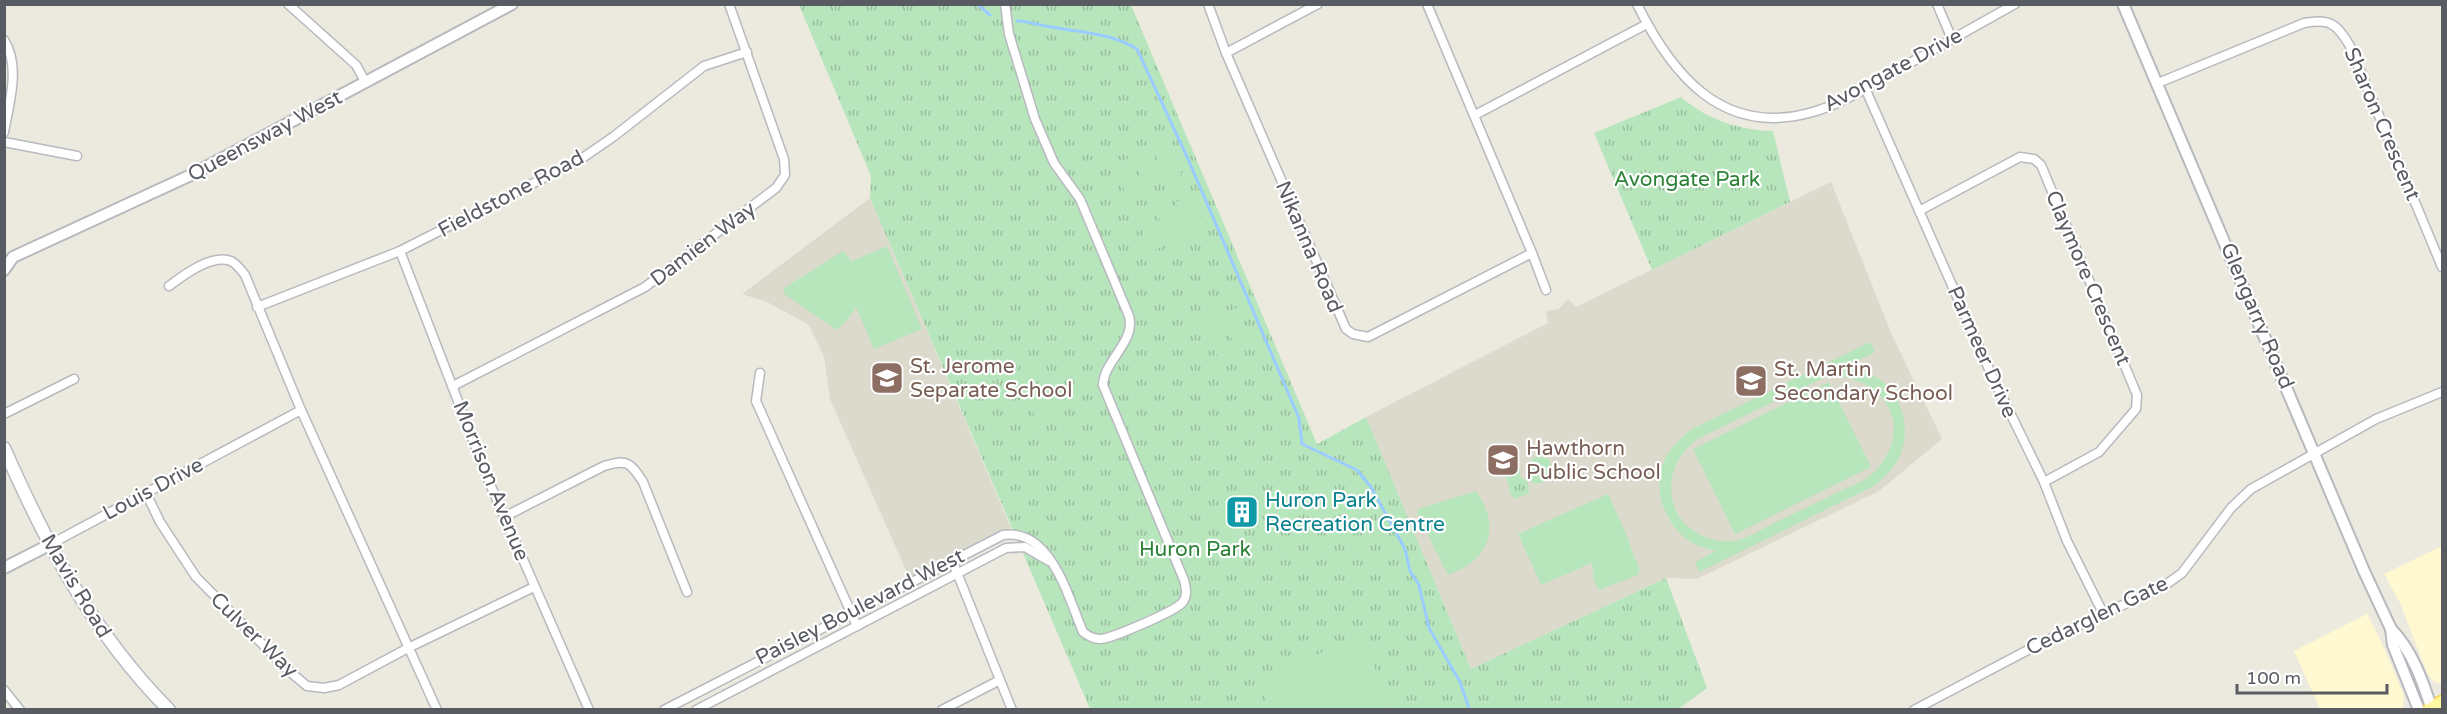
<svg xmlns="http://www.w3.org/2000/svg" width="2447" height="714" font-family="'Varela Round',sans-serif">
	<defs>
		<pattern id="grass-tufts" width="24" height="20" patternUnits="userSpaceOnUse" patternTransform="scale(1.5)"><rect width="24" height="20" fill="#b8e6bc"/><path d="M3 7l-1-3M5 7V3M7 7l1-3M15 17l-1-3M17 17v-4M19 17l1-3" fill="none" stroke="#98bd9c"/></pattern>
	</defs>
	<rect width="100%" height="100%" fill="#eceade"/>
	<g fill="#fff8d0">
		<polygon points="2442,546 2442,684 2434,682 2427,673 2400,603 2384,574"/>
		<polygon points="2367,614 2381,641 2404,695 2403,709 2320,709 2294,651"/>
	</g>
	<g fill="#dcd9cd">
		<polygon points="1831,182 1892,335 1942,439 1879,491 1697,579 1666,578 1471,669 1366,417 1548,323 1546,311 1559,309 1568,299 1576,307"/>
		<polygon points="870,198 1011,528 982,539 910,579 830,399 824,357 809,325 767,302 742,294"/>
	</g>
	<g fill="url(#grass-tufts)">
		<polygon points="799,5 1131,5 1317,444 1366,417 1471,669 1666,578 1707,688 1677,710 1090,709 870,198 871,176"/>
		<path d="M1681 97C1708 120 1738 130 1773 131L1790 202 1652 270 1594 133Z"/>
		<polygon points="1538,456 1549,459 1553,470 1549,479 1538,484 1532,483 1526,469 1531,460"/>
		<polygon points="1514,461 1521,471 1519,473 1521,477 1528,482 1529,493 1515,499 1510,493 1507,479 1501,473 1504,471 1502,467"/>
	</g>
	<g fill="#b8e6bc" fill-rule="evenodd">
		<polygon points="1168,141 1182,174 1166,181 1152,148"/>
		<polygon points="1148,149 1162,182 1147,189 1133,156"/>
		<polygon points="1129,158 1143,191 1127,197 1114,164"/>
		<polygon points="1191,196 1205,229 1189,235 1176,202"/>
		<polygon points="1171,204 1185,237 1170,244 1156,211"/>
		<polygon points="1152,212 1166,245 1151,252 1137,219"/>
		<polygon points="887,246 922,329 874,349 856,307 848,319 837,330 784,294 784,288 843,251 852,261"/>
		<polygon points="1237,308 1250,341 1235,347 1221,314"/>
		<polygon points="1217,316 1231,349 1216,355 1202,322"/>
		<path d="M1870 342 1875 352 1849 365C1861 370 1872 373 1882 381 1904 398 1911 434 1899 458 1892 470 1884 478 1874 486L1699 572 1695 562 1716 551C1710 549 1703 548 1698 546 1666 531 1649 488 1666 457 1673 445 1681 437 1692 429ZM1841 376C1899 387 1912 443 1866 479 1835 494 1805 508 1775 523 1762 529 1748 539 1733 541 1707 544 1676 526 1672 498 1668 473 1678 455 1697 439L1823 378Z"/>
		<polygon points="1054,380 1066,394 1038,418 1026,405"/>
		<polygon points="1829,382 1871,467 1735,534 1693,449"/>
		<path d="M1476 491C1502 527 1489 561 1448 575L1417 513 1418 509Z"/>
		<polygon points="1608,494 1631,545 1630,546 1640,570 1638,575 1599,590 1594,581 1592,563 1541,585 1518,534"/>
		<polygon points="1362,636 1392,709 1270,709 1257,679"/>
	</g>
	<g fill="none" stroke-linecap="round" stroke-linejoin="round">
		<g stroke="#9bccff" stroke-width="3">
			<polyline points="977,4 990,15"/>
			<path d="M1017 21C1028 21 1034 24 1045 26 1076 32 1110 32 1137 49L1188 159 1299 418 1302 444 1357 470 1371 487 1405 549 1410 571 1419 585 1429 628 1460 682 1469 708"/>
		</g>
		<g stroke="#b7b9bf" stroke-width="11">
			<g id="minor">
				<polyline points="288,4 356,65 366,83"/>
				<polyline points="1208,4 1226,53 1346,329 1353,334 1368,337 1532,253"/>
				<polyline points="1427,4 1532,253 1546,290"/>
				<path d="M1637 4C1672 75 1722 136 1809 113 1841 105 1871 85 1899 69 1938 47 1976 26 2015 4"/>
				<polyline points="1937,4 1952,39"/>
				<path d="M4 40C21 66 9 104 4 132"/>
				<polyline points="1226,53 1318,4"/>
				<path d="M2158 83 2304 23C2330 18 2337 24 2350 46L2442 267"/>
				<polyline points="1865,88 1992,376 2044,482 2067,541 2103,613"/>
				<polyline points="1475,115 1647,24"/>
				<polyline points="4,142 77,156"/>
				<polyline points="1919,211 2020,157 2034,159 2041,165 2137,395 2136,409 2099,452 2044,482"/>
				<polyline points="400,251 490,484 589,710"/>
				<path d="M169 286C184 275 211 254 231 261 237 264 241 270 245 275L301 410 437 710"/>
				<polyline points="257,307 400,251 581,159 613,137 704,66 747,52"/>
				<polyline points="760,373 756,401 857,626"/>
				<polyline points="453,386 645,287 776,188 785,175 784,159 729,4"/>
				<polyline points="4,414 74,379"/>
				<polyline points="146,493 160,522 196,577 289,671 307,686 324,688 339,685 408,648 534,587"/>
				<path d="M504 517 604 466C627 459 630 462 643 482L687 592"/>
				<polyline points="49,545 301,410"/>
				<polyline points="952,560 1012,710"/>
				<polyline points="4,690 20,710"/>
				<path d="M664 710 1003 535C1051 528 1068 597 1083 632 1088 636 1093 639 1100 639 1111 639 1175 611 1182 603 1188 596 1186 588 1184 580L1103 385C1104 360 1136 342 1129 316L1080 199 1054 163 1035 119 1009 34 1005 4"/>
				<polyline points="696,710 1006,548 1025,547 1049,561"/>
				<polyline points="942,710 1000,680"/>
				<polyline points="1914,710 2045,641 2164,586 2182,573 2231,508 2251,489 2376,419 2442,392"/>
			</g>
		</g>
		<g stroke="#b7b9bf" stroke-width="14">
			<g id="tertiary">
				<polyline points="2123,4 2364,571 2391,629 2393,645 2419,710"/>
				<polyline points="4,270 13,257 191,175 512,4"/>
				<polyline points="4,568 49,545"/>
				<path d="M2391 629C2412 650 2423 682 2432 710"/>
			</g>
		</g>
		<g stroke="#b7bbc2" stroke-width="15">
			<path id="secondary" d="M4 448C47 546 93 633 169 710"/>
		</g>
		<g stroke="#fad64a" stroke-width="15">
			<polyline id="primary" points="2429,710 2442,702"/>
		</g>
		<use href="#minor" stroke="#fff" stroke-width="8"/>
		<use href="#tertiary" stroke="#fff" stroke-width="10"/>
		<use href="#secondary" stroke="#fff" stroke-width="12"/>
		<use href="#primary" stroke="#fff7a0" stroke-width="12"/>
	</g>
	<defs>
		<g id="school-square" transform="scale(1.725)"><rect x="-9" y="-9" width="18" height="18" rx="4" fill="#8d6e63" stroke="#fff"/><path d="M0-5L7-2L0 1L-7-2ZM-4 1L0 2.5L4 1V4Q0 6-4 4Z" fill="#fff"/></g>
		<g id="building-square" transform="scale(1.725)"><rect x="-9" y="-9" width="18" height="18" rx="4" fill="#0f9aa8" stroke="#fff"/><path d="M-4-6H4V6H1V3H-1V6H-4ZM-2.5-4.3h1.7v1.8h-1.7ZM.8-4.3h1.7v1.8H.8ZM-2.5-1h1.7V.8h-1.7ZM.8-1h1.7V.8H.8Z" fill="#fff"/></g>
	</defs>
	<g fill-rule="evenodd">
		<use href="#school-square" x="887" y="378"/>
		<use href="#school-square" x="1751" y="381"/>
		<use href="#school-square" x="1503" y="460"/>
		<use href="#building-square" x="1242" y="512"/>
	</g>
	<g text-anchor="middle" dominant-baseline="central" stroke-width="4.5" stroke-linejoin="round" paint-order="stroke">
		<g font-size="21" fill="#585b61" stroke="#fff">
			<text transform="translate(1893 70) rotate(-28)">Avongate Drive</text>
			<text transform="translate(2382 124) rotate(67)">Sharon Crescent</text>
			<text transform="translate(265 136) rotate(-28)">Queensway West</text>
			<text transform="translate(511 194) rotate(-28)">Fieldstone Road</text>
			<text transform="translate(703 244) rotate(-37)">Damien Way</text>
			<text transform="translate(1309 247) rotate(67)">Nikanna Road</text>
			<text transform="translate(2088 278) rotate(67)">Claymore Crescent</text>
			<text transform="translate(2257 316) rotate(67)">Glengarry Road</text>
			<text transform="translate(1982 352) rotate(66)">Parmeer Drive</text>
			<text transform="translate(491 481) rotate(68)">Morrison Avenue</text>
			<text transform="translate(153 489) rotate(-28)">Louis Drive</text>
			<text transform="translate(76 586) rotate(59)">Mavis Road</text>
			<text transform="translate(860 607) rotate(-27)">Paisley Boulevard West</text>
			<text transform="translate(2097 616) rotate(-26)">Cedarglen Gate</text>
			<text transform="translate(254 635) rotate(44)">Culver Way</text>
		</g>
		<g font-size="21" fill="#2e8238" stroke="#fff">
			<text x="1687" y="179">Avongate Park</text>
			<text x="1195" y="549">Huron Park</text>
		</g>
		<g font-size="21" fill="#785e54" stroke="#fff" text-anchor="start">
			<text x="910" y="366">St. Jerome<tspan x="910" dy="24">Separate School</tspan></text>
			<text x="1774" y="369">St. Martin<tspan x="1774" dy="24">Secondary School</tspan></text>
			<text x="1526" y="448">Hawthorn<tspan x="1526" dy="24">Public School</tspan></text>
		</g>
		<g font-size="21" fill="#0d838f" stroke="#fff" text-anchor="start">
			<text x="1265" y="500">Huron Park<tspan x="1265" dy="24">Recreation Centre</tspan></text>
		</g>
	</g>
	<rect width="2447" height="714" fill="none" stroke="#585b61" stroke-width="12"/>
	<path d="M2237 684v9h150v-9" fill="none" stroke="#585b61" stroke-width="3"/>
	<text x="2246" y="684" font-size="18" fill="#585b61" stroke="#ffffff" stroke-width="4.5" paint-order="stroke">100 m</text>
</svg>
